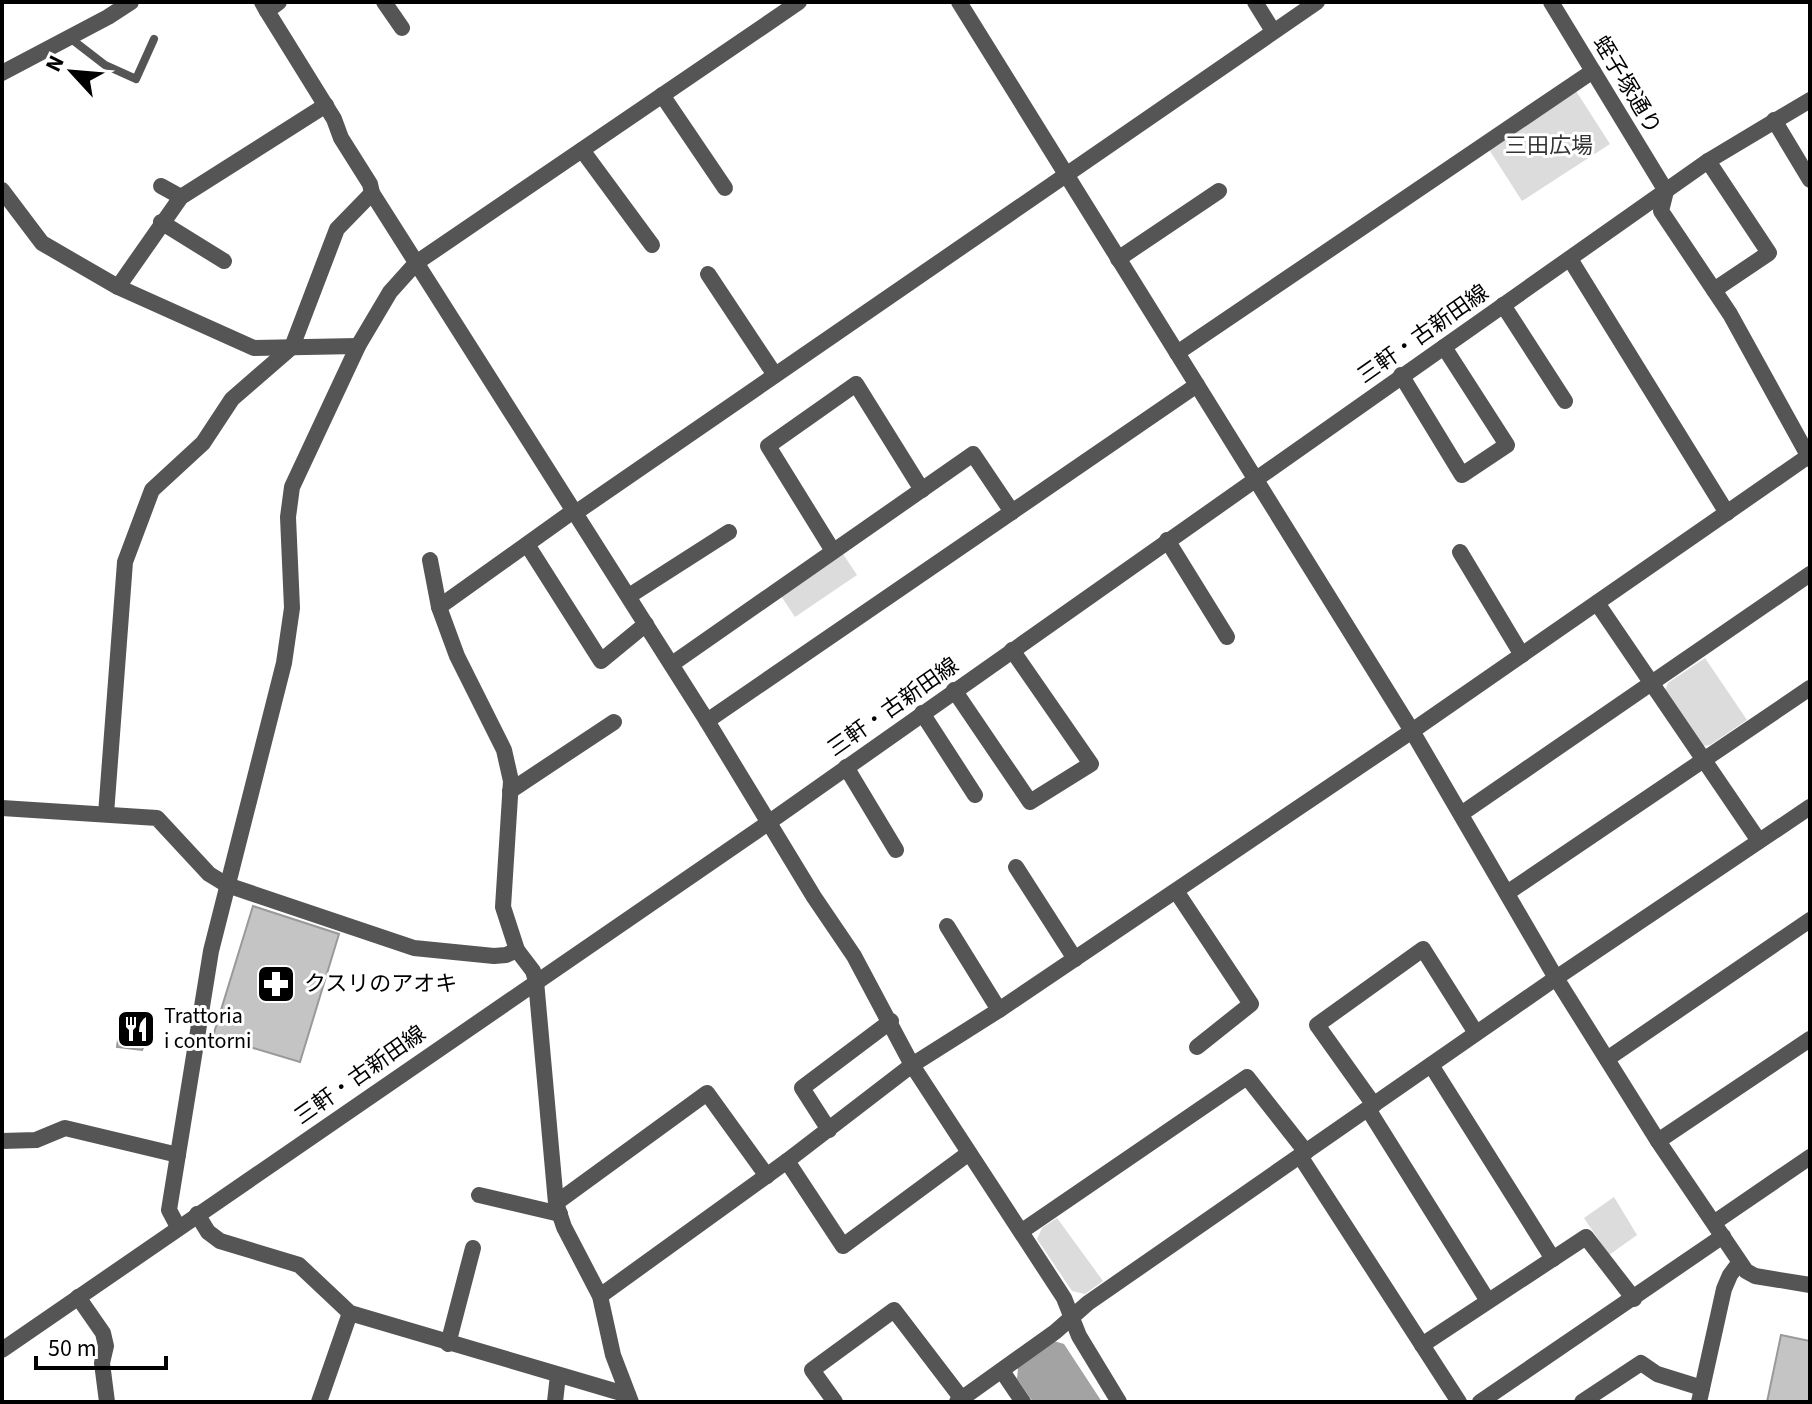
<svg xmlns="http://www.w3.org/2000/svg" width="1812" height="1404" font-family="'Source Sans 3','Noto Sans JP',sans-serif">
	<rect width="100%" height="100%" fill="#fff"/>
	<g fill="#dcdcdc">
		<polygon points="1576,91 1610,144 1522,201 1488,148"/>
		<polygon points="843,554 857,575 795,617 781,596"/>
		<polygon points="1705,658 1747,720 1710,745 1703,746 1665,690 1668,683"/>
		<polygon points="1614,1197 1637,1235 1609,1255 1584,1218"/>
		<polygon points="1057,1218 1103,1281 1085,1294 1072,1291 1037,1239 1042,1228"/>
	</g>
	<polygon fill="#a3a3a3" points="1054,1341 1064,1344 1102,1402 1033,1402 1017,1379 1018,1368"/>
	<g fill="#c4c4c4" stroke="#999" stroke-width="2">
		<polygon points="253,906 339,934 300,1062 213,1036"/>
		<polygon points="121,1017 153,1021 151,1037 148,1037 142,1050 117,1047"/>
		<polygon points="1781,1335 1810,1341 1810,1402 1767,1402"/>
	</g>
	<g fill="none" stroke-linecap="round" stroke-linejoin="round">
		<polyline stroke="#555" stroke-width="8" points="70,38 105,65 136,79 154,39"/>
		<g stroke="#555" stroke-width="16">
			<polyline points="279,2 267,11 334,119 341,138 370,184 372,193 707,721 1197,385"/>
			<polyline points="384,2 402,28"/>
			<polyline points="959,2 1412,731 1556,978 1658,1141 1746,1271 1755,1276 1810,1285"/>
			<polyline points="1255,2 1273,31"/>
			<polyline points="2,73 108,17 131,2"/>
			<polyline points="662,95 725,188"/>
			<polyline points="1774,120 1810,180"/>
			<polyline points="582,150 652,245"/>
			<polyline points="1708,161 1769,253 1714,290"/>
			<polyline points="161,186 181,197"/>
			<polyline points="2,190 42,243 118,287 254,348 358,346"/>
			<polyline points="1666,191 1661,211 1730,314 1810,459"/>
			<polyline points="161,222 224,261"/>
			<polyline points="1118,259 1219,191"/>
			<polyline points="1570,259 1727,513"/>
			<polyline points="708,274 775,375"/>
			<polyline points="118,287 181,197 326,105"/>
			<polyline points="1503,305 1565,401"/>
			<polyline points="1177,353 1593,71"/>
			<polyline points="1401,375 1462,475 1507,445 1444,347"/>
			<polyline points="1167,540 1227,637"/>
			<polyline points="528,546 601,661 646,624"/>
			<polyline points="833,551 768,446 856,384 922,490"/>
			<polyline points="1460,552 1522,655"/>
			<polyline points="430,560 439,607 457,656 504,750 511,781 503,907 517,950 533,971 536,981 556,1203 564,1227 600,1296 613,1355 631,1402"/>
			<polyline points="629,596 729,532"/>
			<polyline points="1597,603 1759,841"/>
			<polyline points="439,607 572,512 581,509 1317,2"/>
			<polyline points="672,664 973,454 1012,512"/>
			<polyline points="954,690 1030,802 1091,764 1012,650"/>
			<polyline points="922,713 975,795"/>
			<polyline points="846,767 896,850"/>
			<polyline points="510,791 614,722"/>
			<polyline points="2,808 157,818 209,874 227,885 414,948 494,956 506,955 517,950"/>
			<polyline points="106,814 125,562 152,490 203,443 232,399 292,347 337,229 372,193"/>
			<polyline points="1461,814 1810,574"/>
			<polyline points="1016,867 1075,959"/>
			<polyline points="1176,891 1251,1004 1197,1047"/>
			<polyline points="1507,893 1810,688"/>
			<polyline points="947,926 999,1010"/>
			<polyline points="1607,1059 1810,920"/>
			<polyline points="912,1065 1064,1298 1079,1336 1119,1402"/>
			<polyline points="1431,1065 1553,1259"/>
			<polyline points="1374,1105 1317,1025 1423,949 1476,1033"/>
			<polyline points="1368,1109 1488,1301"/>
			<polyline points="829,1130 802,1088 891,1021"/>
			<polyline points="2,1141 36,1140 65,1128 178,1155"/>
			<polyline points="1658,1141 1810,1039"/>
			<polyline points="1300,1156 1459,1402"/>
			<polyline points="787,1161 843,1246 969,1153"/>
			<polyline points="479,1195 560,1214"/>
			<polyline points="556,1203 707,1093 767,1176"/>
			<polyline points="197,1214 208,1232 220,1241 299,1265 350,1313 628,1395"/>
			<polyline points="1715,1222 1810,1157"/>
			<polyline points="178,1227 169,1210 211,951 284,663 292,608 288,517 292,487 358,346 390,292 416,263 799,2"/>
			<polyline points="1022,1231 1247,1077 1306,1152"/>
			<polyline points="600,1296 787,1161 912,1065 999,1010 1412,731 1810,455"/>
			<polyline points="78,1297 103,1333 106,1346 102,1363 107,1402"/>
			<polyline points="448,1344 473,1248"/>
			<polyline points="1422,1345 1586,1237 1634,1299"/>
			<polyline points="1002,1371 1023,1402"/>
			<polyline points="319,1402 350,1313"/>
			<polyline points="555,1402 558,1375"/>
			<polyline points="835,1402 812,1370 894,1310 962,1399"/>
			<polyline points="957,1402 1055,1332 1088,1303 1556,978 1810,807"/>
			<polyline points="1480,1402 1723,1236"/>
			<polyline points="1582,1402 1641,1363 1657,1374 1702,1388"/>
			<polyline points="1699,1402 1724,1289 1730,1275 1739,1263"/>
		</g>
		<g stroke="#555" stroke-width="16">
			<polyline points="262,2 267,11"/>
			<polyline points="1551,2 1666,191"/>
			<polyline points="707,721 814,897 854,956 912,1065"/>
			<polyline points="2,1350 768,823 1708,161 1810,100"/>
		</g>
	</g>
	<defs>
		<g id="pharmacy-square" transform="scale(2)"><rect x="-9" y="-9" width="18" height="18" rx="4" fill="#000" stroke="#fff"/><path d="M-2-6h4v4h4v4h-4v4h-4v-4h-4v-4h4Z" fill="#fff"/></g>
		<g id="restaurant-square" transform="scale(2)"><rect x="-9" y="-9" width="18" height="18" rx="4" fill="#000" stroke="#fff"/><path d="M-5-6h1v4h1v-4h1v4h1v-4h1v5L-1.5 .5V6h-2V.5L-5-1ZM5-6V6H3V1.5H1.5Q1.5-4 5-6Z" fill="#fff"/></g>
	</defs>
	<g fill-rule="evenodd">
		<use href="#pharmacy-square" x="276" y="984"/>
		<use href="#restaurant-square" x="136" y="1029"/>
	</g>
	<g text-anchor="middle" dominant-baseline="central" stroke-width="6" stroke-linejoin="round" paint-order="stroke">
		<g font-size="22" fill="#000" stroke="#fff">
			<text transform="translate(1627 85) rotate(59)">蛭子塚通り</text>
			<text transform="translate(1423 334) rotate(-35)">三軒・古新田線</text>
			<text transform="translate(893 707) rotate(-35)">三軒・古新田線</text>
			<text transform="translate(360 1075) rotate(-35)">三軒・古新田線</text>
		</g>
		<g font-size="22" fill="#333" stroke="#fff">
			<text x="1549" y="146">三田広場</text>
		</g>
		<g font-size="22" fill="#000" stroke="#fff" text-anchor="start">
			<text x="304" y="984">クスリのアオキ</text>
			<text x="164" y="1016">Trattoria<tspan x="164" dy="25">i contorni</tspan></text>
		</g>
	</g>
	<rect width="1812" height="1404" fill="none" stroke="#000000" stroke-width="8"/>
	<g transform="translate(72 72) rotate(296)" stroke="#ffffff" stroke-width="6" paint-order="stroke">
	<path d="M0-6L14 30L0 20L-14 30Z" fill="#000000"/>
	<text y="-12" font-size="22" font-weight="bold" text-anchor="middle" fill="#000000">N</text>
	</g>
	<path d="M36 1356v12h130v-12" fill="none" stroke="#000000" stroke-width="4"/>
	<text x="48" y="1356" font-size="24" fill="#000000" stroke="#ffffff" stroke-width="6" paint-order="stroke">50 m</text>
</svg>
